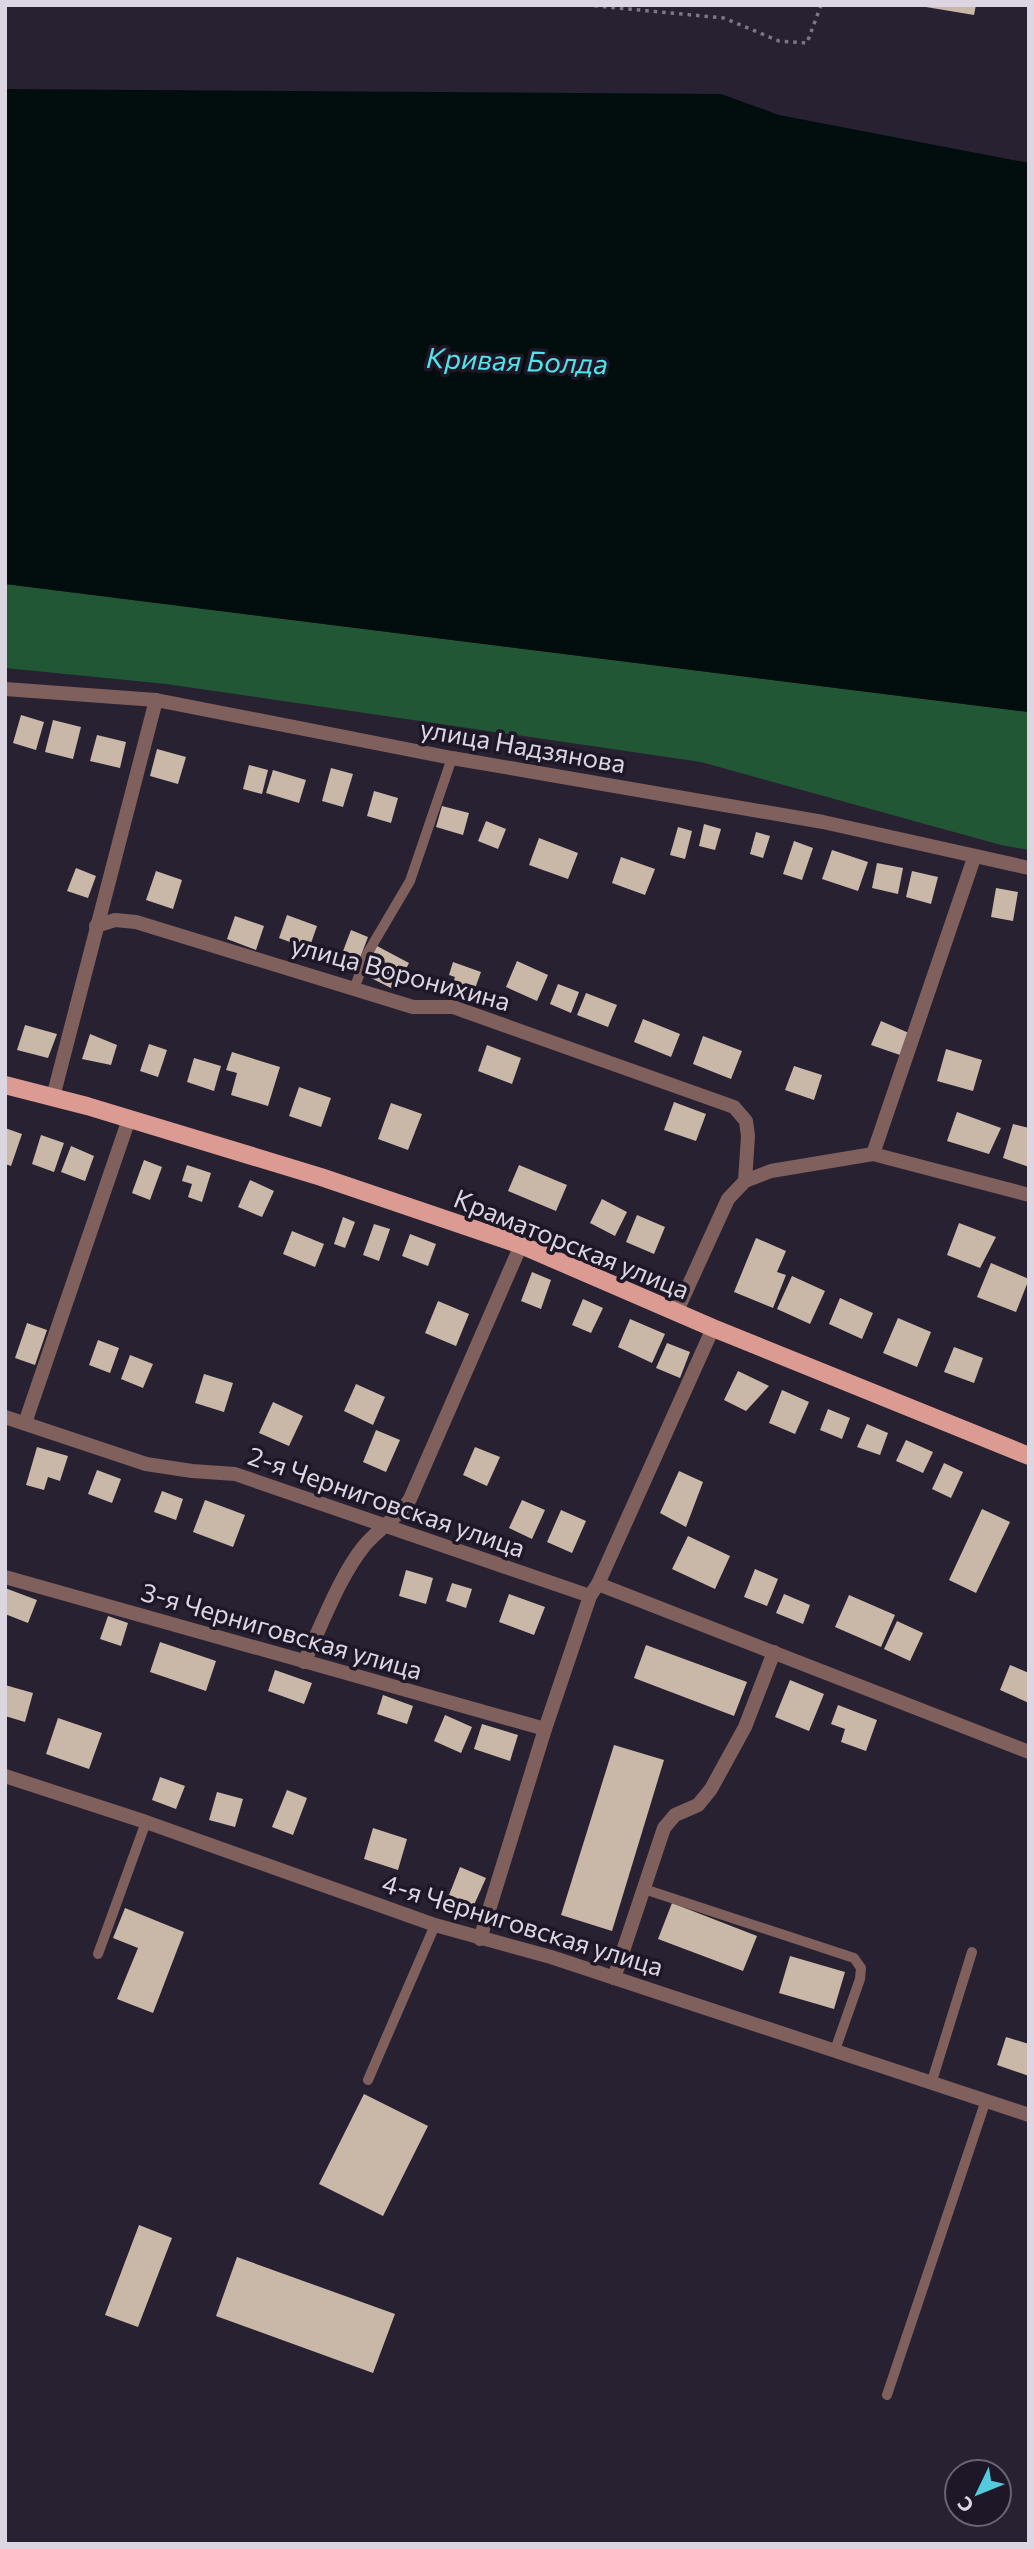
<svg xmlns="http://www.w3.org/2000/svg" width="1034" height="2549" font-family="Commissioner,sans-serif">
	<rect width="100%" height="100%" fill="#282131"/>
	<polygon fill="#215734" points="5,584 1029,712 1029,850 1001,845 701,762 166,684 5,668"/>
	<polygon fill="#020d0d" points="5,89 721,94 779,115 1029,163 1029,712 5,584"/>
	<g fill="#c9b8a7">
		<polygon points="914,5 976,5 974,15"/>
		<polygon points="21,715 44,722 36,750 13,743"/>
		<polygon points="53,720 81,727 73,759 45,752"/>
		<polygon points="97,735 126,742 120,768 90,761"/>
		<polygon points="157,749 186,757 178,784 150,776"/>
		<polygon points="249,765 268,770 262,794 243,789"/>
		<polygon points="331,768 353,774 343,807 322,801"/>
		<polygon points="273,770 306,780 299,803 266,793"/>
		<polygon points="374,791 398,798 391,823 367,816"/>
		<polygon points="442,806 469,813 463,835 436,827"/>
		<polygon points="486,821 506,829 498,849 478,841"/>
		<polygon points="704,824 721,829 715,850 699,846"/>
		<polygon points="678,827 692,831 685,859 670,855"/>
		<polygon points="756,832 770,836 763,858 750,854"/>
		<polygon points="539,838 578,853 568,879 529,865"/>
		<polygon points="794,841 813,848 802,880 783,874"/>
		<polygon points="832,850 868,862 858,891 822,879"/>
		<polygon points="621,857 655,869 645,895 612,883"/>
		<polygon points="877,863 903,868 898,894 872,888"/>
		<polygon points="76,868 96,876 88,898 67,891"/>
		<polygon points="156,871 182,880 173,909 146,900"/>
		<polygon points="912,871 938,877 931,904 906,897"/>
		<polygon points="996,888 1018,892 1013,921 991,917"/>
		<polygon points="287,915 317,926 309,949 279,938"/>
		<polygon points="235,916 264,926 256,950 227,939"/>
		<polygon points="351,930 368,937 357,966 340,959"/>
		<polygon points="377,946 409,963 395,990 363,974"/>
		<polygon points="517,961 548,975 537,1001 506,987"/>
		<polygon points="453,962 481,972 473,994 452,986 455,977 449,975"/>
		<polygon points="558,984 579,992 571,1013 550,1004"/>
		<polygon points="586,993 617,1005 608,1027 577,1015"/>
		<polygon points="643,1019 680,1034 671,1057 634,1042"/>
		<polygon points="881,1021 909,1033 900,1055 871,1045"/>
		<polygon points="25,1025 57,1034 48,1058 17,1050"/>
		<polygon points="90,1034 117,1045 111,1065 82,1059"/>
		<polygon points="703,1036 742,1051 731,1079 693,1064"/>
		<polygon points="149,1044 167,1050 158,1077 140,1071"/>
		<polygon points="487,1045 521,1058 512,1084 478,1071"/>
		<polygon points="946,1049 982,1060 973,1091 937,1081"/>
		<polygon points="232,1052 280,1067 268,1106 231,1095 237,1073 226,1070"/>
		<polygon points="194,1058 221,1066 214,1091 187,1082"/>
		<polygon points="794,1066 822,1075 814,1100 785,1090"/>
		<polygon points="299,1087 331,1098 321,1127 289,1116"/>
		<polygon points="674,1102 706,1114 696,1141 664,1130"/>
		<polygon points="391,1103 422,1114 408,1150 378,1139"/>
		<polygon points="957,1112 1001,1128 989,1154 947,1141"/>
		<polygon points="1013,1124 1029,1128 1029,1167 1003,1158"/>
		<polygon points="5,1128 22,1134 11,1166 5,1164"/>
		<polygon points="41,1135 64,1143 54,1172 32,1164"/>
		<polygon points="71,1146 94,1156 85,1181 61,1172"/>
		<polygon points="144,1160 162,1167 150,1200 132,1193"/>
		<polygon points="187,1165 211,1173 202,1202 188,1197 192,1184 182,1181"/>
		<polygon points="519,1165 567,1185 556,1211 508,1191"/>
		<polygon points="250,1180 274,1191 262,1217 238,1207"/>
		<polygon points="602,1199 627,1212 615,1236 590,1223"/>
		<polygon points="637,1215 665,1227 654,1254 626,1242"/>
		<polygon points="343,1217 355,1222 345,1248 334,1244"/>
		<polygon points="959,1223 996,1237 980,1268 947,1255"/>
		<polygon points="374,1224 390,1229 379,1261 363,1255"/>
		<polygon points="292,1231 324,1244 315,1267 283,1254"/>
		<polygon points="410,1234 436,1244 428,1266 402,1256"/>
		<polygon points="756,1238 786,1251 777,1272 786,1275 773,1308 734,1292"/>
		<polygon points="991,1263 1029,1279 1016,1312 977,1297"/>
		<polygon points="532,1272 551,1280 541,1309 521,1301"/>
		<polygon points="792,1276 825,1291 810,1324 777,1309"/>
		<polygon points="840,1298 873,1313 862,1339 829,1324"/>
		<polygon points="583,1299 603,1308 591,1333 572,1325"/>
		<polygon points="438,1301 469,1314 456,1346 425,1333"/>
		<polygon points="898,1318 931,1332 917,1367 883,1353"/>
		<polygon points="630,1319 665,1334 652,1363 618,1347"/>
		<polygon points="27,1323 47,1330 35,1365 15,1358"/>
		<polygon points="98,1340 119,1348 110,1373 89,1365"/>
		<polygon points="667,1343 690,1352 680,1378 656,1368"/>
		<polygon points="954,1347 983,1358 974,1383 944,1372"/>
		<polygon points="130,1355 153,1364 143,1388 121,1379"/>
		<polygon points="738,1371 769,1386 746,1411 724,1400"/>
		<polygon points="204,1374 233,1383 224,1412 195,1403"/>
		<polygon points="356,1384 385,1397 373,1425 344,1411"/>
		<polygon points="782,1390 809,1402 795,1434 769,1423"/>
		<polygon points="273,1402 303,1416 289,1446 259,1433"/>
		<polygon points="828,1409 850,1418 842,1439 820,1430"/>
		<polygon points="867,1424 888,1433 880,1455 857,1447"/>
		<polygon points="376,1430 400,1440 386,1472 363,1462"/>
		<polygon points="906,1440 933,1452 923,1473 896,1461"/>
		<polygon points="37,1447 68,1456 60,1481 48,1477 44,1490 26,1485"/>
		<polygon points="475,1447 500,1457 487,1486 463,1475"/>
		<polygon points="944,1463 963,1472 951,1498 932,1489"/>
		<polygon points="97,1470 121,1479 112,1503 88,1494"/>
		<polygon points="679,1471 703,1482 686,1527 660,1513"/>
		<polygon points="162,1491 183,1499 176,1520 154,1512"/>
		<polygon points="205,1500 245,1515 233,1547 193,1532"/>
		<polygon points="522,1500 545,1510 532,1539 509,1528"/>
		<polygon points="982,1509 1010,1522 976,1593 949,1580"/>
		<polygon points="561,1510 586,1521 572,1553 547,1542"/>
		<polygon points="688,1536 730,1556 715,1589 672,1569"/>
		<polygon points="755,1569 778,1579 767,1606 744,1597"/>
		<polygon points="406,1570 433,1578 426,1604 399,1596"/>
		<polygon points="452,1583 472,1589 466,1608 446,1601"/>
		<polygon points="5,1588 37,1600 28,1623 5,1614"/>
		<polygon points="509,1594 545,1607 534,1635 499,1622"/>
		<polygon points="784,1594 810,1605 803,1624 776,1613"/>
		<polygon points="849,1595 895,1615 881,1647 835,1627"/>
		<polygon points="108,1616 128,1623 121,1646 100,1639"/>
		<polygon points="897,1621 923,1633 910,1661 884,1649"/>
		<polygon points="160,1642 216,1661 206,1691 150,1672"/>
		<polygon points="646,1645 747,1682 734,1716 634,1678"/>
		<polygon points="1010,1665 1029,1673 1029,1703 1000,1690"/>
		<polygon points="275,1670 312,1683 304,1704 268,1691"/>
		<polygon points="790,1680 824,1694 809,1731 775,1717"/>
		<polygon points="5,1685 33,1693 25,1722 5,1716"/>
		<polygon points="383,1695 413,1706 407,1724 377,1714"/>
		<polygon points="838,1705 877,1720 866,1751 841,1742 845,1729 831,1724"/>
		<polygon points="445,1715 472,1727 461,1753 434,1741"/>
		<polygon points="58,1718 102,1733 89,1769 46,1754"/>
		<polygon points="482,1724 518,1735 510,1761 474,1749"/>
		<polygon points="614,1745 664,1760 612,1931 561,1915"/>
		<polygon points="160,1777 185,1786 176,1809 152,1800"/>
		<polygon points="287,1790 307,1798 293,1835 272,1827"/>
		<polygon points="217,1792 243,1799 235,1827 209,1820"/>
		<polygon points="373,1828 407,1839 398,1870 364,1859"/>
		<polygon points="460,1867 486,1878 474,1905 449,1895"/>
		<polygon points="672,1903 757,1936 743,1971 658,1939"/>
		<polygon points="125,1908 184,1932 153,2013 117,1999 138,1948 113,1938"/>
		<polygon points="790,1956 845,1972 834,2009 779,1993"/>
		<polygon points="1006,2037 1029,2044 1029,2076 997,2065"/>
		<polygon points="364,2094 428,2126 383,2216 319,2184"/>
		<polygon points="139,2225 172,2238 138,2327 105,2315"/>
		<polygon points="237,2257 395,2314 373,2373 216,2316"/>
	</g>
	<g fill="none" stroke-linecap="round" stroke-linejoin="round">
		<polyline stroke="#7d7785" stroke-width="3.5" stroke-dasharray="3.5 5" stroke-linecap="butt" points="586,5 724,18 779,41 807,43 821,5"/>
		<g stroke="#80605c" stroke-width="10">
			<polyline points="354,989 367,954 410,881 452,758"/>
			<polyline points="644,1889 854,1958 861,1968 860,1979 835,2050"/>
			<polyline points="98,1954 146,1822"/>
			<polyline points="368,2080 435,1925"/>
			<polyline points="931,2084 972,1952"/>
			<polyline points="887,2395 986,2100"/>
		</g>
		<g stroke="#80605c" stroke-width="14">
			<polyline points="5,689 156,700 452,758 823,822 1029,868"/>
			<polyline points="96,926 115,920 136,922 413,1007 453,1007 734,1107 746,1121 748,1136 745,1181"/>
			<polyline points="53,1097 156,700"/>
			<polyline points="873,1154 1029,1195"/>
			<polyline points="676,1313 728,1199 745,1181 771,1171 873,1154 974,858"/>
			<polyline points="5,1417 146,1464 192,1471 235,1474 590,1596"/>
			<polyline points="25,1423 129,1119"/>
			<polyline points="5,1577 545,1729"/>
			<polyline points="598,1584 1029,1752"/>
			<path d="M304 1662C322 1625 339 1577 364 1546 379 1528 397 1519 410 1499L521 1245"/>
			<polyline points="5,1776 146,1822 435,1925 551,1957 1029,2115"/>
			<polyline points="480,1939 545,1729 590,1596 598,1584 713,1328"/>
			<polyline points="614,1978 664,1828 675,1815 698,1805 711,1789 745,1727 774,1652"/>
		</g>
		<polyline stroke="#db9b93" stroke-width="18" points="5,1085 87,1106 321,1177 521,1245 713,1328 1029,1456"/>
	</g>
	<g text-anchor="middle" dominant-baseline="central" stroke-width="7" stroke-linejoin="round" paint-order="stroke">
		<g font-size="26" fill="#dbd6e1" stroke="#1e1727">
			<text transform="translate(523 745) rotate(10)">улица Надзянова</text>
			<text transform="translate(401 972) rotate(15)">улица Воронихина</text>
			<text transform="translate(572 1243) rotate(22)">Краматорская улица</text>
			<text transform="translate(387 1501) rotate(19)">2-я Черниговская улица</text>
			<text transform="translate(282 1630) rotate(16)">3-я Черниговская улица</text>
			<text transform="translate(523 1924) rotate(17)">4-я Черниговская улица</text>
		</g>
		<g font-size="28" font-style="italic" fill="#50e3e9" stroke="#1e1727">
			<text transform="translate(517 360) rotate(2)">Кривая Болда</text>
		</g>
	</g>
	<rect width="1034" height="2549" fill="none" stroke="#dbd6e1" stroke-width="14"/>
	<g transform="translate(978 2493) rotate(227)"><circle r="33" fill="#1e1727" stroke="#6a6371" stroke-width="2"/>
	<path d="M0-5L12 26L0 18L-12 26Z" fill="#53cbdc"/>
	<text y="-10" font-size="19" font-weight="bold" text-anchor="middle" fill="#dbd6e1">С</text>
	</g>
</svg>
